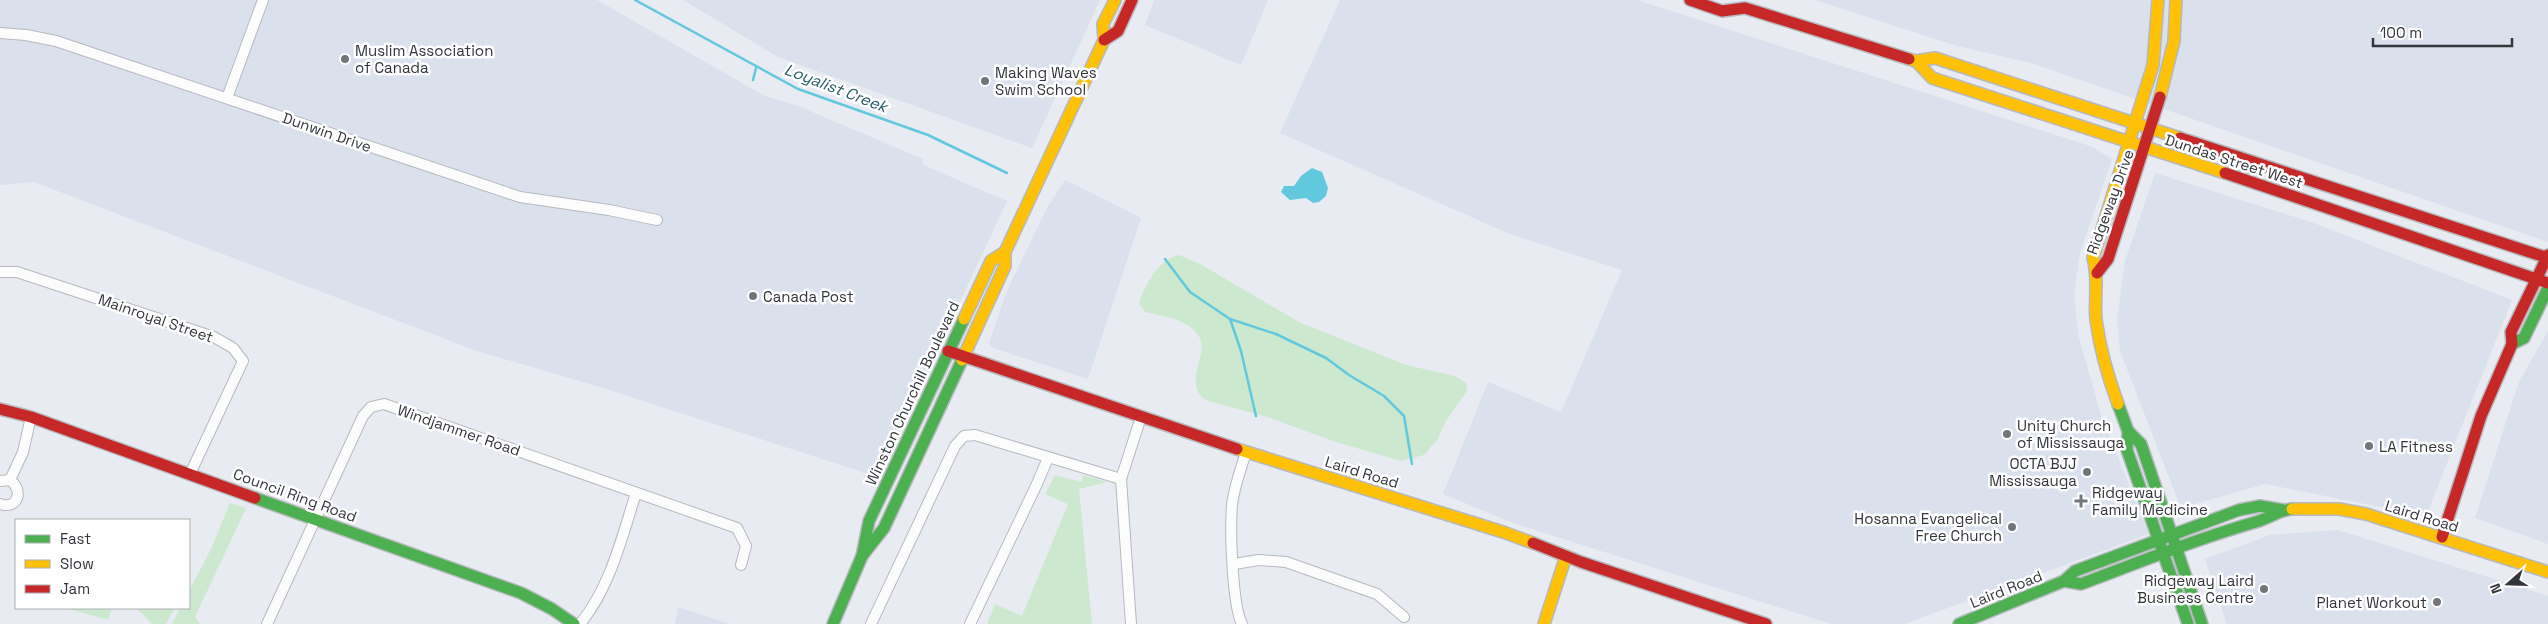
<svg xmlns="http://www.w3.org/2000/svg" width="2548" height="624" font-family="'Space Grotesk',sans-serif">
	<rect width="100%" height="100%" fill="#e8ebf1"/>
	<g fill="#dae0ec">
		<polygon points="0,0 597,0 765,96 798,106 923,159 923,165 1007,201 931,364 923,387 914,400 878,477 603,388 477,351 34,182 0,185"/>
		<polygon points="683,0 1100,0 1032,148 778,57"/>
		<polygon points="1154,0 1268,0 1241,65 1145,25"/>
		<polygon points="1340,0 1637,0 2090,146 2112,159 2080,253 2074,296 2078,334 2101,415 2149,534 1904,624 1831,624 1516,524 1443,494 1488,382 1561,412 1622,270 1510,234 1280,133"/>
		<polygon points="1815,0 2548,0 2548,242 2031,63 1957,46"/>
		<polygon points="2155,173 2311,222 2512,300 2426,516 2265,484 2181,508 2120,351 2117,320 2125,261"/>
		<polygon points="1065,180 1141,218 1088,379 993,348 989,343 1006,293 1047,208"/>
		<polygon points="2548,331 2548,544 2475,518 2519,382"/>
		<polygon points="2338,530 2548,596 2548,624 2227,624 2205,559 2270,535"/>
		<polygon points="678,607 730,624 675,624"/>
	</g>
	<g fill="#cce9cf">
		<path d="M1179 255 1202 265 1299 322 1406 365 1455 376 1466 383 1467 391 1446 421 1437 440 1424 455 1401 461 1336 442 1267 417 1205 400C1182 382 1211 352 1198 335 1187 319 1162 316 1145 312L1139 303C1146 284 1158 259 1179 255Z"/>
		<polygon points="1055,475 1081,482 1083,475 1107,482 1079,489 1092,624 987,624 995,604 1022,616 1068,504 1045,494"/>
		<polygon points="230,503 246,508 195,617 200,624 172,624 180,608 189,608 189,591 211,549"/>
		<polygon points="65,608 112,608 108,620"/>
		<polygon points="136,608 175,608 166,624 152,624"/>
	</g>
	<polygon fill="#61c8dd" points="1312,168 1322,172 1328,188 1326,196 1319,202 1313,203 1306,198 1290,200 1281,192 1284,186 1294,186 1301,176"/>
	<g fill="none" stroke-linecap="round" stroke-linejoin="round">
		<g stroke="#61c8dd" stroke-width="2.5">
			<polyline points="635,0 798,89 928,135 1007,173"/>
			<polyline points="753,80 756,68"/>
			<polyline points="1165,259 1190,292 1230,319 1276,334 1326,358 1349,375 1384,396 1404,416 1412,464"/>
			<polyline points="1230,319 1241,351 1256,416"/>
		</g>
		<g stroke="#b6b9bd" stroke-width="12">
			<g id="street">
				<polyline points="0,33 26,35 56,41 520,197 609,210 657,220"/>
				<polyline points="227,98 263,0"/>
				<polyline points="0,272 17,272 214,337 233,348 243,361 190,474"/>
				<polyline points="10,480 23,452 31,417"/>
				<path d="M0 481 10 480C24 490 18 510 0 504"/>
				<polyline points="1234,564 1259,560 1286,562 1377,594 1404,617"/>
				<polyline points="267,624 363,416 371,407 384,404 737,528 746,546 741,565"/>
				<path d="M580 624C610 588 622 537 636 493"/>
				<polyline points="871,624 955,446 964,436 975,435 1121,479"/>
				<polyline points="970,624 1036,486 1048,458"/>
				<polyline points="1131,624 1121,479 1141,417"/>
				<path d="M1242 624C1232 604 1230 529 1232 505 1234 487 1241 469 1246 452"/>
			</g>
		</g>
		<g stroke="#b6b9bd" stroke-width="14">
			<g id="fast">
				<polyline points="2512,344 2524,338 2548,288"/>
				<polyline points="2118,404 2128,431 2127,450 2188,624"/>
				<polyline points="2128,431 2141,444 2202,624"/>
				<polyline points="255,498 521,593 552,609 574,624"/>
				<polyline points="862,556 884,528 962,360"/>
				<path d="M2064 581 2081 584C2140 562 2199 538 2259 521 2271 517 2280 510 2292 509"/>
				<polyline points="833,624 862,556 869,521 964,319"/>
				<polyline points="1959,624 2064,581 2075,571 2239,510 2260,506 2283,510"/>
			</g>
		</g>
		<g stroke="#b6b9bd" stroke-width="14">
			<g id="slow">
				<polyline points="1909,59 1916,61 1935,58 2180,138"/>
				<polyline points="1916,61 1932,78 2225,173"/>
				<polyline points="2160,97 2174,41 2176,0"/>
				<polyline points="964,319 991,261 1005,252"/>
				<polyline points="962,360 1005,266 1005,252 1104,40 1103,24 1115,0"/>
				<path d="M2118 404C2108 377 2100 349 2096 320 2094 299 2099 279 2093 258L2153 65 2158 0"/>
				<polyline points="1237,449 1503,532 1533,543"/>
				<polyline points="2292,509 2339,509 2366,514 2548,572"/>
				<polyline points="1544,624 1566,556"/>
			</g>
		</g>
		<g stroke="#b6b9bd" stroke-width="14">
			<g id="jam">
				<polyline points="1690,0 1722,11 1745,8 1909,59"/>
				<polyline points="1104,40 1118,31 1132,0"/>
				<polyline points="2180,138 2548,258"/>
				<polyline points="2225,173 2548,283"/>
				<polyline points="2097,273 2108,259 2160,97"/>
				<polyline points="948,351 1237,449"/>
				<polyline points="0,409 31,417 255,498"/>
				<polyline points="2442,537 2481,416 2512,344 2511,332 2548,255"/>
				<polyline points="1533,543 1581,562 1766,624"/>
			</g>
		</g>
		<use href="#street" stroke="#fcfcfd" stroke-width="10"/>
		<use href="#fast" stroke="#4caf50" stroke-width="11"/>
		<use href="#slow" stroke="#ffc107" stroke-width="11"/>
		<use href="#jam" stroke="#c62828" stroke-width="11"/>
	</g>
	<g fill="#72757a" stroke="#fff" stroke-width="2">
		<circle cx="345" cy="59" r="5"/>
		<circle cx="985" cy="81" r="5"/>
		<circle cx="753" cy="296" r="5"/>
		<circle cx="2007" cy="434" r="5"/>
		<circle cx="2369" cy="446" r="5"/>
		<circle cx="2087" cy="472" r="5"/>
		<path d="M2078.5 493.5h5v5h5v5h-5v5h-5v-5h-5v-5h5z"/>
		<circle cx="2012" cy="527" r="5"/>
		<circle cx="2264" cy="589" r="5"/>
		<circle cx="2437" cy="602" r="5"/>
	</g>
	<g text-anchor="middle" dominant-baseline="central" stroke-width="5" stroke-linejoin="round" paint-order="stroke">
		<g font-size="15" fill="#33353a" stroke="#fff" text-anchor="start">
			<text x="355" y="50">Muslim Association<tspan x="355" dy="17">of Canada</tspan></text>
			<text x="995" y="72">Making Waves<tspan x="995" dy="17">Swim School</tspan></text>
			<text x="763" y="296">Canada Post</text>
			<text x="2017" y="425">Unity Church<tspan x="2017" dy="17">of Mississauga</tspan></text>
			<text x="2379" y="446">LA Fitness</text>
			<text x="2077" y="463" text-anchor="end">OCTA BJJ<tspan x="2077" dy="17">Mississauga</tspan></text>
			<text x="2092" y="492">Ridgeway<tspan x="2092" dy="17">Family Medicine</tspan></text>
			<text x="2002" y="518" text-anchor="end">Hosanna Evangelical<tspan x="2002" dy="17">Free Church</tspan></text>
			<text x="2254" y="580" text-anchor="end">Ridgeway Laird<tspan x="2254" dy="17">Business Centre</tspan></text>
			<text x="2427" y="602" text-anchor="end">Planet Workout</text>
		</g>
		<g font-size="15" fill="#33353a" stroke="#fff">
			<text transform="translate(327 132) rotate(19)">Dunwin Drive</text>
			<text transform="translate(2234 161) rotate(18)">Dundas Street West</text>
			<text transform="translate(2110 202) rotate(-70)">Ridgeway Drive</text>
			<text transform="translate(156 318) rotate(19)">Mainroyal Street</text>
			<text transform="translate(912 393) rotate(-65)">Winston Churchill Boulevard</text>
			<text transform="translate(459 430) rotate(19)">Windjammer Road</text>
			<text transform="translate(1362 472) rotate(17)">Laird Road</text>
			<text transform="translate(295 495) rotate(20)">Council Ring Road</text>
			<text transform="translate(2422 516) rotate(17)">Laird Road</text>
			<text transform="translate(2006 589) rotate(-22)">Laird Road</text>
		</g>
		<g font-size="16" font-style="italic" fill="#275e6a" stroke="#fff">
			<text transform="translate(836 88) rotate(21)">Loyalist Creek</text>
		</g>
	</g>
	<rect x="15" y="519" width="175" height="90" fill="#ffffff" stroke="#adaeb0"/>
	<rect x="25" y="535" width="25" height="8" fill="#4caf50" stroke="#adaeb0"/>
	<text x="60" y="544" font-size="15" fill="#33353a">Fast</text>
	<rect x="25" y="560" width="25" height="8" fill="#ffc107" stroke="#adaeb0"/>
	<text x="60" y="569" font-size="15" fill="#33353a">Slow</text>
	<rect x="25" y="585" width="25" height="8" fill="#c62828" stroke="#adaeb0"/>
	<text x="60" y="594" font-size="15" fill="#33353a">Jam</text>
	<g transform="translate(2508 584) rotate(250)" stroke="#ffffff" stroke-width="4" paint-order="stroke">
	<path d="M0-4L9 19L0 12L-9 19Z" fill="#33353a"/>
	<text y="-8" font-size="14" font-weight="bold" text-anchor="middle" fill="#33353a">N</text>
	</g>
	<path d="M2373 38v8h139v-8" fill="none" stroke="#33353a" stroke-width="2.5"/>
	<text x="2380" y="38" font-size="15" fill="#33353a" stroke="#ffffff" stroke-width="4" paint-order="stroke">100 m</text>
</svg>
